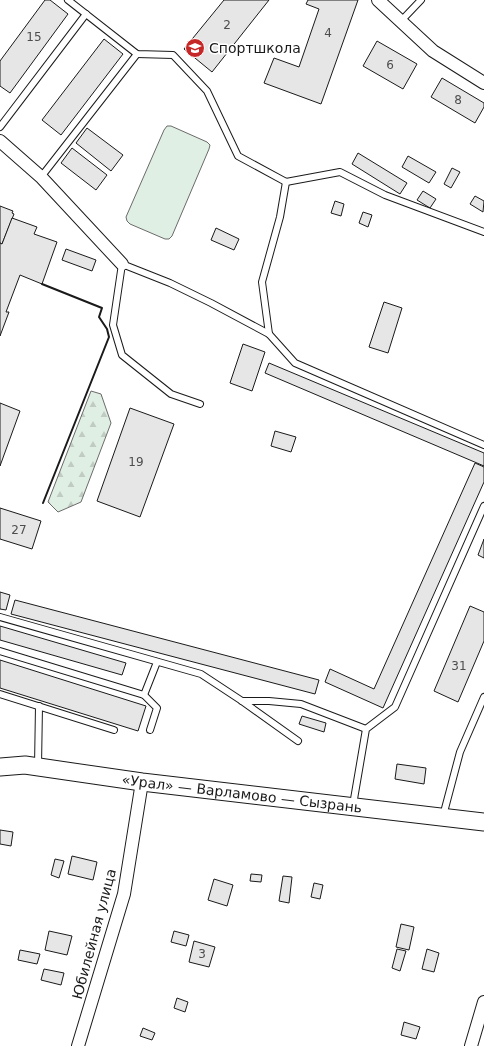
<svg xmlns="http://www.w3.org/2000/svg" width="484" height="1046" font-family="'DejaVu Sans',sans-serif">
	<defs>
		<pattern id="forest-firs" width="22" height="20" patternUnits="userSpaceOnUse"><rect width="22" height="20" fill="#e0efe3"/><path d="M5 1l3.5 6h-7zM16 11l3.5 6h-7z" fill="#c0ccc2"/></pattern>
	</defs>
	<rect width="100%" height="100%" fill="#fff"/>
	<polygon fill="url(#forest-firs)" stroke="#6a6a6a" points="91,391 101,394 111,423 81,502 58,512 48,502"/>
	<polygon fill="#e0efe3" stroke="#6a6a6a" points="167,126 171,126 207,142 210,145 209,149 172,236 169,239 165,239 130,224 127,221 126,217 164,130"/>
	<g fill="#e6e6e6" stroke="#1a1a1a">
		<polygon points="45,0 50,0 68,14 10,93 0,86 0,61"/>
		<polygon points="224,0 269,0 212,72 184,49"/>
		<polygon points="308,0 358,0 321,104 264,83 274,58 299,67 319,9 306,4"/>
		<polygon points="104,39 123,54 61,135 42,120"/>
		<polygon points="377,41 417,64 403,89 363,66"/>
		<polygon points="442,78 484,103 484,107 475,123 431,97"/>
		<polygon points="87,128 123,155 111,171 76,143"/>
		<polygon points="72,148 107,175 96,190 61,163"/>
		<polygon points="358,153 407,183 400,194 352,164"/>
		<polygon points="408,156 436,172 429,183 402,167"/>
		<polygon points="452,168 460,172 451,188 444,184"/>
		<polygon points="423,191 436,199 430,208 417,200"/>
		<polygon points="475,196 484,201 483,212 470,204"/>
		<polygon points="335,201 344,204 341,216 331,213"/>
		<polygon points="0,206 13,211 12,213 14,214 2,244 0,243"/>
		<polygon points="363,212 372,215 368,227 359,223"/>
		<polygon points="12,218 37,227 34,234 57,242 42,284 20,275 6,312 9,312 0,336 0,243 2,244"/>
		<polygon points="216,228 239,239 234,250 211,240"/>
		<polygon points="66,249 96,260 92,271 62,260"/>
		<polygon points="384,302 402,308 388,353 369,347"/>
		<polygon points="243,344 265,352 252,391 230,383"/>
		<polygon points="269,363 484,453 484,466 265,373"/>
		<polygon points="0,403 20,411 0,466"/>
		<polygon points="130,408 174,424 140,517 97,501"/>
		<polygon points="275,431 296,437 291,452 271,446"/>
		<polygon points="475,463 484,467 484,482 383,708 325,682 330,669 374,689"/>
		<polygon points="0,508 41,521 32,549 0,539"/>
		<polygon points="484,539 484,558 478,555"/>
		<polygon points="0,592 10,595 6,610 0,609"/>
		<polygon points="15,600 319,680 315,694 11,614"/>
		<polygon points="470,606 484,612 484,641 458,702 434,691"/>
		<polygon points="0,626 126,663 122,675 0,640"/>
		<polygon points="0,660 146,706 138,731 0,688"/>
		<polygon points="302,716 326,723 324,732 299,724"/>
		<polygon points="397,764 426,768 424,784 395,779"/>
		<polygon points="0,830 13,832 11,846 0,844"/>
		<polygon points="72,856 97,862 93,880 68,874"/>
		<polygon points="55,859 64,861 59,878 51,875"/>
		<polygon points="251,874 262,875 261,882 250,881"/>
		<polygon points="283,876 292,877 289,903 279,901"/>
		<polygon points="214,879 233,885 227,906 208,900"/>
		<polygon points="314,883 323,885 320,899 311,897"/>
		<polygon points="401,924 414,927 409,950 396,947"/>
		<polygon points="49,931 72,936 67,955 45,950"/>
		<polygon points="174,931 189,935 186,946 171,942"/>
		<polygon points="194,941 215,947 209,967 189,962"/>
		<polygon points="397,949 406,951 400,971 392,968"/>
		<polygon points="427,949 439,953 434,972 422,969"/>
		<polygon points="20,950 40,954 37,964 18,960"/>
		<polygon points="44,969 64,973 61,985 41,980"/>
		<polygon points="177,998 188,1002 185,1012 174,1008"/>
		<polygon points="404,1022 420,1027 416,1039 401,1035"/>
		<polygon points="143,1028 155,1033 152,1040 140,1036"/>
	</g>
	<g fill="none" stroke-linecap="round" stroke-linejoin="round">
		<g stroke="#1a1a1a" stroke-width="8">
			<g id="service">
				<polyline points="68,0 137,54 173,55 207,91 238,156 286,182 340,172 385,195 484,232"/>
				<polyline points="401,21 421,0"/>
				<polyline points="0,127 86,14"/>
				<polyline points="41,177 137,54"/>
				<polyline points="286,182 280,217 262,282 269,334 295,363 484,445"/>
				<polyline points="200,404 171,394 122,355 113,325 122,264 170,283 211,303 269,334"/>
				<polyline points="0,617 201,674 242,701 298,741"/>
				<polyline points="0,651 144,695 157,708 150,730"/>
				<polyline points="0,694 114,730"/>
				<polyline points="144,695 157,662"/>
				<polyline points="242,701 269,701 301,704 366,729"/>
				<polyline points="38,766 39,706"/>
				<polyline points="353,805 366,729 395,707 484,506"/>
				<polyline points="443,816 460,752 484,697"/>
			</g>
		</g>
		<g stroke="#1a1a1a" stroke-width="14">
			<g id="minor">
				<polyline points="378,0 433,51 484,83"/>
				<polyline points="0,141 41,177 122,264"/>
				<polyline points="78,1046 124,894 142,782"/>
				<polyline points="471,1046 484,1002"/>
			</g>
		</g>
		<g stroke="#1a1a1a" stroke-width="19">
			<g id="secondary">
				<path id="s1" d="M0 767 25 765 142 782 484 822"/>
			</g>
		</g>
		<use href="#service" stroke="#fff" stroke-width="6"/>
		<use href="#minor" stroke="#fff" stroke-width="12"/>
		<use href="#secondary" stroke="#fff" stroke-width="17"/>
		<polyline stroke="#1a1a1a" stroke-width="2" points="42,284 102,308 99,317 107,329 109,337 43,503"/>
	</g>
	<defs>
		<g id="school-disc" transform="scale(1)"><circle r="9.5" fill="#c62828" stroke="#fff"/><path d="M0-5L7-2L0 1L-7-2ZM-4 1L0 2.5L4 1V4Q0 6-4 4Z" fill="#fff"/></g>
	</defs>
	<g fill-rule="evenodd">
		<use href="#school-disc" x="195" y="48"/>
	</g>
	<g text-anchor="middle" dominant-baseline="central" stroke-width="3" stroke-linejoin="round" paint-order="stroke">
		<g font-size="12" fill="#4d4d4d">
			<text x="227" y="25">2</text>
			<text x="328" y="33">4</text>
			<text x="34" y="37">15</text>
			<text x="390" y="65">6</text>
			<text x="458" y="100">8</text>
			<text x="136" y="462">19</text>
			<text x="19" y="530">27</text>
			<text x="459" y="666">31</text>
			<text x="202" y="954">3</text>
		</g>
		<g font-size="14" fill="#1a1a1a" stroke="#fff" text-anchor="start">
			<text x="209" y="48">Спортшкола</text>
		</g>
		<g font-size="14" fill="#1a1a1a" stroke="#fff">
			<text stroke="none"><textPath href="#s1" startOffset="244">«Урал» — Варламово — Сызрань</textPath></text>
			<text transform="translate(94 934) rotate(-75)">Юбилейная улица</text>
		</g>
	</g>
</svg>
